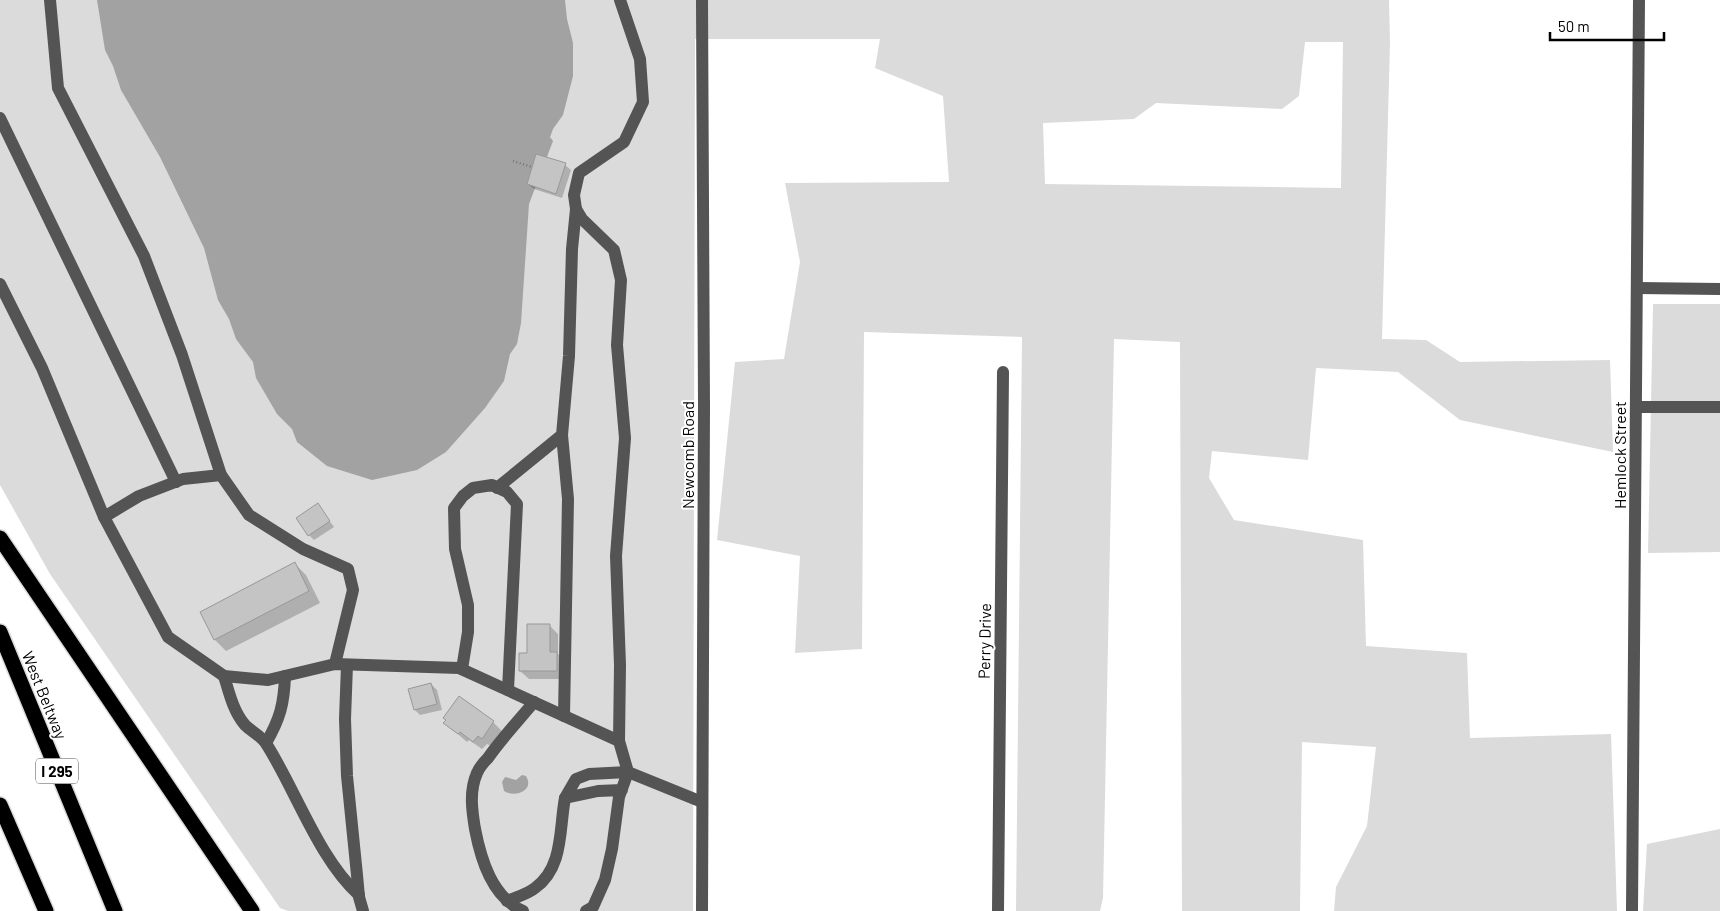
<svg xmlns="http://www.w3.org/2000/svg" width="1720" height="911" font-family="Barlow,sans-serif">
	<rect width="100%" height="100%" fill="#fff"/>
	<g fill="#dbdbdb" fill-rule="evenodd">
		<path d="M0 0H1389L1390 43 1382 339 1426 340 1460 362 1610 360 1613 452 1460 420 1398 372 1316 368 1308 460 1212 451 1209 478 1234 520 1363 540 1366 646 1467 653 1470 738 1611 734 1617 911H1334L1336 887 1367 826 1376 747 1302 742 1300 911H1182L1180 342 1114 339 1103 898 1100 911H1016L1022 337 864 332 862 649 795 653 800 556 717 540 735 362 784 359 800 262 785 183 949 182 943 96 875 68 880 39H695L693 911H288L280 908 50 574 0 485ZM1305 42H1343L1341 188 1045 184 1043 123 1134 119 1156 103 1282 109 1299 96Z"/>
		<polygon points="1653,304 1720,304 1720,552 1648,553"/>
		<polygon points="1720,829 1720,911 1643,911 1647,844"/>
	</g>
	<g fill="#a2a2a2">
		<polygon points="97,0 565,0 567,19 573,43 573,76 563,115 553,129 550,137 553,141 529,204 521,323 517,344 510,354 504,381 485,408 446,452 417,470 372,480 327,466 297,442 292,429 277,414 256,378 253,362 236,339 229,319 218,300 204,248 160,157 121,90 113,66 105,50"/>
		<path d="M522 775 526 776C535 791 515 798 504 791L502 782 505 777 516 780Z"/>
	</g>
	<g fill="#0003">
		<polygon points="565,165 571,170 562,198 534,189 528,184"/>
		<polygon points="318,505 334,527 314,540 309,535"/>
		<polygon points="295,564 306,575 320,603 226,651 215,640 201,612"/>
		<polygon points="549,625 558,634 558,654 565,661 565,679 529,679 520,671 529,654"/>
		<polygon points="431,684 437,690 442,710 420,715 415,710 410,690"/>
		<polygon points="459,697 493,722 502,731 491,746 487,744 482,749 469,740 467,742 445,723"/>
	</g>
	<g fill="#c4c4c4" stroke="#989898">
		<polygon points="536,154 566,163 556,194 527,184"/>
		<polygon points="318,503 330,521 308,536 296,518"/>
		<polygon points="295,562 309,591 214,640 200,612"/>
		<polygon points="527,624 550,624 550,652 557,652 557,671 519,671 519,653 527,653"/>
		<polygon points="431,683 437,704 414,710 408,689"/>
		<polygon points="459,696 494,721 482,739 478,736 473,742 460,732 458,734 443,723 446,720 443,718"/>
	</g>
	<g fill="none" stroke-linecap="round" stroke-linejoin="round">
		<g stroke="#dbdbdb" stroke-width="18">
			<g id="highway">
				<polyline points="0,538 252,911"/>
				<polyline points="0,632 115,911"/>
				<polyline points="0,805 46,911"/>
			</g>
		</g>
		<polyline stroke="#767676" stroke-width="2.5" stroke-dasharray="1 2.5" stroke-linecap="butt" points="513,161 532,167"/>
		<g stroke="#545454" stroke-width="12">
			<polyline points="50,0 58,88 144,256 182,355 221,475 249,515 303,549 348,569 353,590 335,664"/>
			<polyline points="0,118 176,482"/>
			<polyline points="0,284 42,368 104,517 168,637 224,676 268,680 335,664 459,668 619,741 628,772 702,802"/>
			<polyline points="1637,288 1720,289"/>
			<polyline points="1636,407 1720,407"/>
			<polyline points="562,435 568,499 564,716"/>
			<polyline points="497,488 562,435 569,356 572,249 576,209"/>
			<polyline points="104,517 139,496 183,479 221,475"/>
			<polyline points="347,665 345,719 347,776 357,875 359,897 363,911"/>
			<polyline points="462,669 468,632 468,605 455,549 454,508 463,496 473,488 492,485 507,492 517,504 508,690"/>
			<path d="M224 676C229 692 233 711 245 725 252 732 262 736 267 745 296 791 319 859 359 895"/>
			<polyline points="619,741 620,665 616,556 625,438 617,345 621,280 614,250 582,219 576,209 574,195 579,173 624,142 643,102 640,59 620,0"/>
			<path d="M266 743C280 719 284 704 285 676"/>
			<path d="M507 901C516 897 528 894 535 888 564 867 559 829 565 798"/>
			<path d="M523 911C492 897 481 860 475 829 472 811 469 791 477 773 479 768 484 762 488 758 502 738 519 720 534 702"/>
			<polyline points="586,911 593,907 605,880 612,849 619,797 628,772 589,774 576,779 565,798 598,791 622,790"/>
			<polyline points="702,911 704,406 702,0"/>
			<polyline points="998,911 1003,372"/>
			<polyline points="1632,911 1639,0"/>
		</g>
		<use href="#highway" stroke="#000" stroke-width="15"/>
	</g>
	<g text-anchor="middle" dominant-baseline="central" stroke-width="4" stroke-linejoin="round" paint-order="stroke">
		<rect fill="#fff" stroke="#4c4c4c" stroke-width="1" x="36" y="758.5" width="42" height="25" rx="4"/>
		<g font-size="15" font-weight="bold" fill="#000">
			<text x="57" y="771">I 295</text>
		</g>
		<g font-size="16" fill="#000" stroke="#fff">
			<text transform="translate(687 455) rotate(-90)">Newcomb Road</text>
			<text transform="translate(1619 455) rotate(-90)">Hemlock Street</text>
			<text transform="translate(984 641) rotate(-89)">Perry Drive</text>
			<text transform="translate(45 695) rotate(68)">West Beltway</text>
		</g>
	</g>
	<path d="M1550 32v8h114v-8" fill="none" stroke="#000000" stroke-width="2.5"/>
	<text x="1558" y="32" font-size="15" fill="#000000" stroke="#ffffff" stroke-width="4" paint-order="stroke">50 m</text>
</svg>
